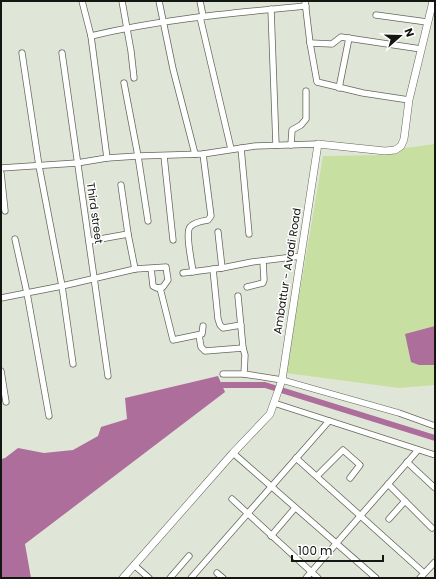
<svg xmlns="http://www.w3.org/2000/svg" width="436" height="579" font-family="Poppins,sans-serif">
	<rect width="100%" height="100%" fill="#e0e6d7"/>
	<polygon fill="#c8dfa2" points="435,144 435,385 399,388 286,373 323,156 387,155 398,149"/>
	<g fill="#ad6e9c">
		<polygon points="435,326 435,365 419,365 411,362 405,334"/>
		<polygon points="218,376 225,392 25,544 31,578 1,578 1,459 5,458 18,448 44,453 73,450 98,436 101,427 127,419 125,398"/>
	</g>
	<g fill="none" stroke-linecap="round" stroke-linejoin="round">
		<polyline stroke="#ad6e9c" stroke-width="6" points="222,385 265,385 435,438"/>
		<g stroke="#63685b" stroke-width="7">
			<g id="minor">
				<path d="M82 1 91 36C161 19 234 13 306 6"/>
				<polyline points="122,1 131,51 134,78"/>
				<polyline points="159,1 173,69 195,154"/>
				<polyline points="200,1 203,16"/>
				<polyline points="305,1 310,43 317,82 363,93 409,100"/>
				<polyline points="271,9 276,145"/>
				<polyline points="376,15 427,22"/>
				<polyline points="200,17 231,149"/>
				<polyline points="91,36 107,158"/>
				<polyline points="310,43 332,44 341,37 421,49"/>
				<polyline points="22,53 39,166 62,286 73,364"/>
				<polyline points="62,53 108,376"/>
				<polyline points="124,83 138,156 148,221"/>
				<polyline points="339,88 349,38"/>
				<polyline points="291,145 292,130 301,125 306,119 306,91"/>
				<polyline points="241,148 249,234"/>
				<polyline points="164,156 173,240"/>
				<polyline points="1,168 77,163 107,158 138,156 203,154 255,146 318,144"/>
				<polyline points="1,173 5,211"/>
				<polyline points="121,185 128,234"/>
				<polyline points="218,232 222,268"/>
				<polyline points="15,239 27,293 49,416"/>
				<polyline points="89,241 128,234 135,269"/>
				<polyline points="213,269 218,319 220,325 223,328 241,325"/>
				<path d="M193 272C192 263 185 233 190 227 194 222 202 221 208 220L211 216 203 154"/>
				<polyline points="183,273 222,268 252,262 301,256"/>
				<polyline points="247,287 263,283 264,280 263,261"/>
				<polyline points="160,288 173,340 202,334 203,326"/>
				<polyline points="238,296 243,348 245,355 244,374"/>
				<polyline points="1,298 62,286 135,269 166,267 168,280 163,287 157,288 153,286 151,268"/>
				<polyline points="199,335 201,347 205,351 243,348"/>
				<polyline points="1,371 6,402"/>
				<polyline points="223,374 244,374 282,380 399,413 435,426"/>
				<polyline points="274,403 435,455"/>
				<polyline points="233,453 376,578"/>
				<polyline points="296,458 424,573"/>
				<polyline points="407,462 435,488"/>
				<polyline points="317,476 343,450 360,465 350,478"/>
				<polyline points="388,484 432,528"/>
				<polyline points="232,499 318,578"/>
				<polyline points="389,519 405,501"/>
				<polyline points="271,536 295,508"/>
				<polyline points="134,565 149,578"/>
				<polyline points="217,573 223,578"/>
				<polyline points="170,578 189,556"/>
				<polyline points="191,578 329,421"/>
				<polyline points="306,578 418,450"/>
				<polyline points="420,578 435,562"/>
			</g>
		</g>
		<g stroke="#63685b" stroke-width="8">
			<polyline id="tertiary" points="123,578 233,453 270,414 282,380 318,144 385,151 395,150 401,146 404,139 409,100 433,1"/>
		</g>
		<use href="#minor" stroke="#fff" stroke-width="5.5"/>
		<use href="#tertiary" stroke="#fff" stroke-width="7"/>
	</g>
	<g text-anchor="middle" dominant-baseline="central" stroke-width="3" stroke-linejoin="round" paint-order="stroke">
		<g font-size="11" fill="#141611" stroke="#fff">
			<text transform="translate(95 213) rotate(82)">Third street</text>
			<text transform="translate(287 271) rotate(-81)">Ambattur - Avadi Road</text>
		</g>
	</g>
	<rect width="436" height="579" fill="none" stroke="#141611" stroke-width="4"/>
	<g transform="translate(400 36) rotate(70)" stroke="#ffffff" stroke-width="3" paint-order="stroke">
	<path d="M0-3L7 15L0 10L-7 15Z" fill="#141611"/>
	<text y="-6" font-size="11" font-weight="bold" text-anchor="middle" fill="#141611">N</text>
	</g>
	<path d="M292 555v6h91v-6" fill="none" stroke="#141611" stroke-width="2"/>
	<text x="298" y="555" font-size="12" fill="#141611" stroke="#ffffff" stroke-width="3" paint-order="stroke">100 m</text>
</svg>
